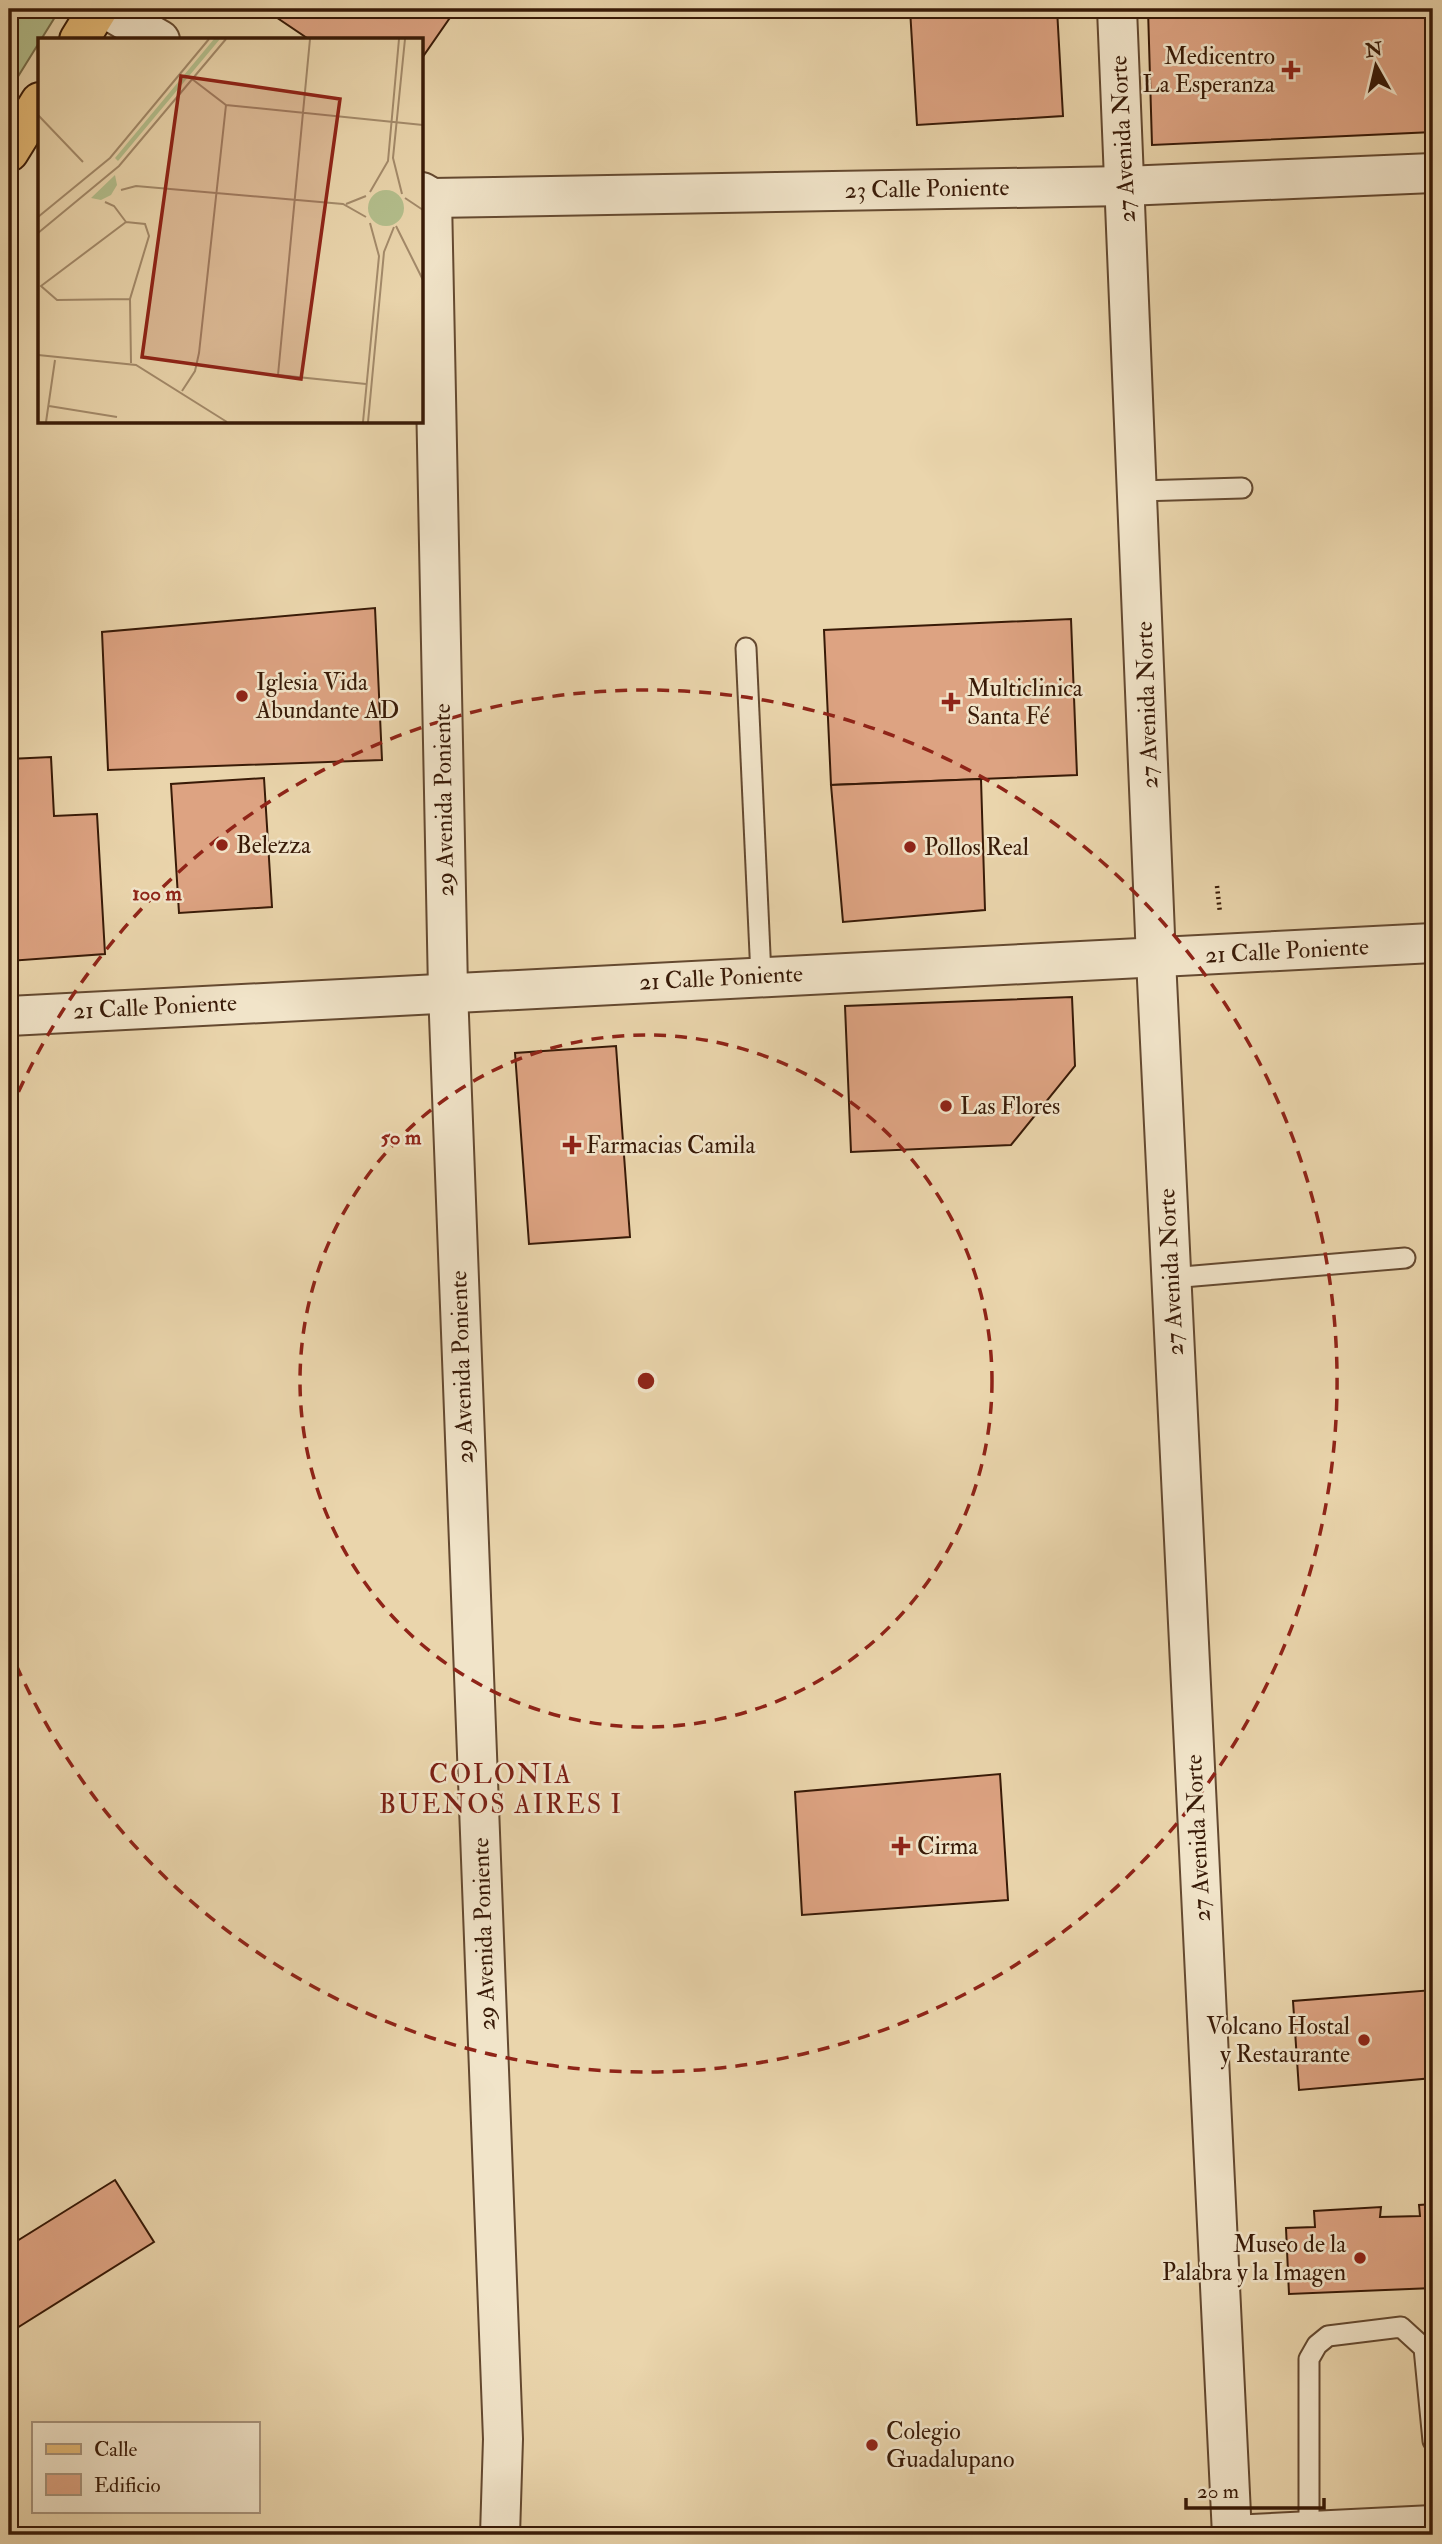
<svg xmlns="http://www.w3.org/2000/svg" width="1442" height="2544" font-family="'IM FELL Double Pica',serif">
	<rect width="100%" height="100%" fill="#ead5ac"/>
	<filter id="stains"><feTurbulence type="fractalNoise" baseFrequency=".00286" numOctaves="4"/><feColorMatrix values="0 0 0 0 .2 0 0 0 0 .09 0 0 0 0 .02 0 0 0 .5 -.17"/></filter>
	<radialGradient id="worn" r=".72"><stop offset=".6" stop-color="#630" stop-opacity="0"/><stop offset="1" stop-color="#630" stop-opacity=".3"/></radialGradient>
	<polygon fill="#b3be8c" stroke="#766c4a" stroke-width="2" points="9,9 60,9 9,91"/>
	<g fill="#dda382" stroke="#381a07" stroke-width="2">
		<polygon points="264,9 456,9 422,58 422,40 310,40"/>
		<polygon points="910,9 1057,9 1063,116 917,125"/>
		<polygon points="1148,9 1433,9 1433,132 1152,145"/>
		<polygon points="375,608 382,760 108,770 102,632"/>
		<polygon points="1071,619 1077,775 831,785 824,630"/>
		<polygon points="51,757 54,816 97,814 105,954 9,961 9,759"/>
		<polygon points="264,778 272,907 179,913 171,784"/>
		<polygon points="981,779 985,910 843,922 831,785"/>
		<polygon points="1072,997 1075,1066 1011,1145 851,1152 845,1006"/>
		<polygon points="616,1046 630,1237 529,1244 515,1053"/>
		<polygon points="1000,1774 1008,1900 802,1915 795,1792"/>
		<polygon points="1433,1990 1433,2078 1299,2090 1293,2001"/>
		<polygon points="115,2180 154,2242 9,2333 9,2246"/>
		<polygon points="1433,2204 1433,2288 1289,2294 1286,2228 1315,2227 1314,2211 1381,2207 1380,2217 1420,2216 1419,2205"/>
	</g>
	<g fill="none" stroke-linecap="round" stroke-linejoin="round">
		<g stroke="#644930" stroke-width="23">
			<g id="service">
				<polyline points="1139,491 1242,488"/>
				<polyline points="746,648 761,976"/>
				<polyline points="1171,1278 1405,1258"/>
				<polyline points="1309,2532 1309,2359 1317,2345 1328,2336 1401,2327 1424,2348 1433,2441"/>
			</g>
		</g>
		<g stroke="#644930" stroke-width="42">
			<g id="minor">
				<polyline points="106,9 160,40"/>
				<polyline points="1117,9 1156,959 1232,2535 1433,2525"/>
				<polyline points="422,192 432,198 1125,186 1433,173"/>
				<polyline points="432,198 448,990 503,2439 500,2535"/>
				<path d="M9 1016C483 988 958 969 1433 943"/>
			</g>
		</g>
		<g stroke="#381a07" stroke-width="42">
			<g id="primary">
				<polyline points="79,40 98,9"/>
				<polyline points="9,152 40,102"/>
			</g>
		</g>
		<polyline stroke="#381a07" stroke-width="4.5" stroke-dasharray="2 3.5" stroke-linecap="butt" points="1217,886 1220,913"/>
		<use href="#service" stroke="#f1e4c9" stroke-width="19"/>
		<use href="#minor" stroke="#f1e4c9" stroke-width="38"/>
		<use href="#primary" stroke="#e5ba76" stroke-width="38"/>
	</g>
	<g fill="none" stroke="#8f2418" stroke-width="3.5" stroke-dasharray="12 9">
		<circle cx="646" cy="1381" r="346"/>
		<path d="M10 1111A691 691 0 1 1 10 1651"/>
	</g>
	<g fill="#8f2418" stroke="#f1e4c9" stroke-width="2.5">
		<path d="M1287.5 59.5h7v7h7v7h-7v7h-7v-7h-7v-7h7z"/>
		<circle cx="242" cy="696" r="7"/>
		<path d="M947.5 691.5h7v7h7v7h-7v7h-7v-7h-7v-7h7z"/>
		<circle cx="222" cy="845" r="7"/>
		<circle cx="910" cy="847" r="7"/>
		<circle cx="946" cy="1106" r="7"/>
		<path d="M568.5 1134.5h7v7h7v7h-7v7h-7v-7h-7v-7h7z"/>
		<path d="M897.5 1835.5h7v7h7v7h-7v7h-7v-7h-7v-7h7z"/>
		<circle cx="1364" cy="2040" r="7"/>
		<circle cx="1360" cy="2258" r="7"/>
		<circle cx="872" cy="2445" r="7"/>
	</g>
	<g text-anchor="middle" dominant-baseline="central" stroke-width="5" stroke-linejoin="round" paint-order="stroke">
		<g font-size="24" fill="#381a07" stroke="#f1e4c9" text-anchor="start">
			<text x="1275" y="56" text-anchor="end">Medicentro<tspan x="1275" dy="28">La Esperanza</tspan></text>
			<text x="256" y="682">Iglesia Vida<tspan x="256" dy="28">Abundante AD</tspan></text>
			<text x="967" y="688">Multiclinica<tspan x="967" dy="28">Santa Fé</tspan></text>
			<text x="236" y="845">Belezza</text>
			<text x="924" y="847">Pollos Real</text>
			<text x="960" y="1106">Las Flores</text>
			<text x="586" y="1145">Farmacias Camila</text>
			<text x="917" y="1846">Cirma</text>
			<text x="1350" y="2026" text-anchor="end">Volcano Hostal<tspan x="1350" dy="28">y Restaurante</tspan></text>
			<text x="1346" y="2244" text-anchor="end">Museo de la<tspan x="1346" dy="28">Palabra y la Imagen</tspan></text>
			<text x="886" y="2431">Colegio<tspan x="886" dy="28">Guadalupano</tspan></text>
		</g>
		<g font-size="24" fill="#381a07" stroke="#f1e4c9">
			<text transform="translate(1123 139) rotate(-93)">27 Avenida Norte</text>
			<text transform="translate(927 189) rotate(-1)">23 Calle Poniente</text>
			<text transform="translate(1147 705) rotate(-92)">27 Avenida Norte</text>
			<text transform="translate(444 800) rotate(-91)">29 Avenida Poniente</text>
			<text transform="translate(1287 951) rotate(-3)">21 Calle Poniente</text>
			<text transform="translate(721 978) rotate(-3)">21 Calle Poniente</text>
			<text transform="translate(155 1007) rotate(-3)">21 Calle Poniente</text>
			<text transform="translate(1171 1272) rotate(-93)">27 Avenida Norte</text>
			<text transform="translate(462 1367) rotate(-92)">29 Avenida Poniente</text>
			<text transform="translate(1198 1838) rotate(-93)">27 Avenida Norte</text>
			<text transform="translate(484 1934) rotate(-92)">29 Avenida Poniente</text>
		</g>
		<g font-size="26" letter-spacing="2" fill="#7a1f14" stroke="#f1e4c9">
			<text x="501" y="1775">COLONIA<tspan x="501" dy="30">BUENOS AIRES I</tspan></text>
		</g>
	</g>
	<g transform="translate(38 38)">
		<rect width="385" height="385" fill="#ead5ac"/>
		<path d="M176 1H182L80 123 77 120ZM77 137 79 147 73 157 63 162 53 160ZM330 170a18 18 0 1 1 36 0a18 18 0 1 1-36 0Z" fill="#b3be8c"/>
		<path fill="none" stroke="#a38a6a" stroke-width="2" d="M272 1 240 337 328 346M154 41 188 67 385 87M0 77 45 124M83 152 98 148 305 166 328 179M332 154 350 123 361 1M364 156 355 120 367 1M367 160 385 172M67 164 76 168 88 184M308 166 328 158M0 179 72 120 171 1M358 188 385 242M0 195 81 128 188 1M92 261 19 262 3 248 88 184 107 186 111 198 92 261 93 325M0 317 98 327 189 384M144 353 157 333 161 315 188 67M11 368 79 379M8 384 17 322M325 384 341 218 332 185M330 384 346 214 356 189"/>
		<path fill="#8f2418" fill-opacity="0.15" stroke="#8f2418" stroke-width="3.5" d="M143 38 302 61 263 341 104 319Z"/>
		<rect width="385" height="385" fill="none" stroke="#381a07" stroke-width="3.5"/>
	</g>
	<circle cx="646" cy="1381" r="10" fill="#8f2418" stroke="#f1e4c9" stroke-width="3.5"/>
	<g font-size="21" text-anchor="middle" font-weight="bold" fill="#8f2418" stroke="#f1e4c9" stroke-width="5" stroke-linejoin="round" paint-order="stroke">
		<text x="157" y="900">100 m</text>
		<text x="401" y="1144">50 m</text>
	</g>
	<rect width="1442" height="2544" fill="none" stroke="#ead5ac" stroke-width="35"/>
	<rect x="10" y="10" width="1421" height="2523" fill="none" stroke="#381a07" stroke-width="3.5"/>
	<rect x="18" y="18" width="1407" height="2509" fill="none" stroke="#381a07" stroke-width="2"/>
	<rect x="32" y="2422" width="228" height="91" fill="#f1e4c9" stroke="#a7937b" stroke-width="2"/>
	<rect x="46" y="2444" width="35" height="10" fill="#e5ba76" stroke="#a7937b" stroke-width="2"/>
	<text x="94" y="2456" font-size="21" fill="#381a07">Calle</text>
	<rect x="46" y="2474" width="35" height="21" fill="#dda382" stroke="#a7937b" stroke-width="2"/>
	<text x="94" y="2492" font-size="21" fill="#381a07">Edificio</text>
	<g transform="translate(1376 66) rotate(352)" stroke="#f1e4c9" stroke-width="5" paint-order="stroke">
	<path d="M0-5L12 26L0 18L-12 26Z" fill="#381a07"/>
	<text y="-10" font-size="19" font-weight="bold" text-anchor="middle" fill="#381a07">N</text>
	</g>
	<path d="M1186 2498v10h138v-10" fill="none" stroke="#381a07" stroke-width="3.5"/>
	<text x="1197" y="2498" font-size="21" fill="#381a07" stroke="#f1e4c9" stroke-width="5" paint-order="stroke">20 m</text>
	<rect width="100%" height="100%" filter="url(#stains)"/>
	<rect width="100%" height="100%" fill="url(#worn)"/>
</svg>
